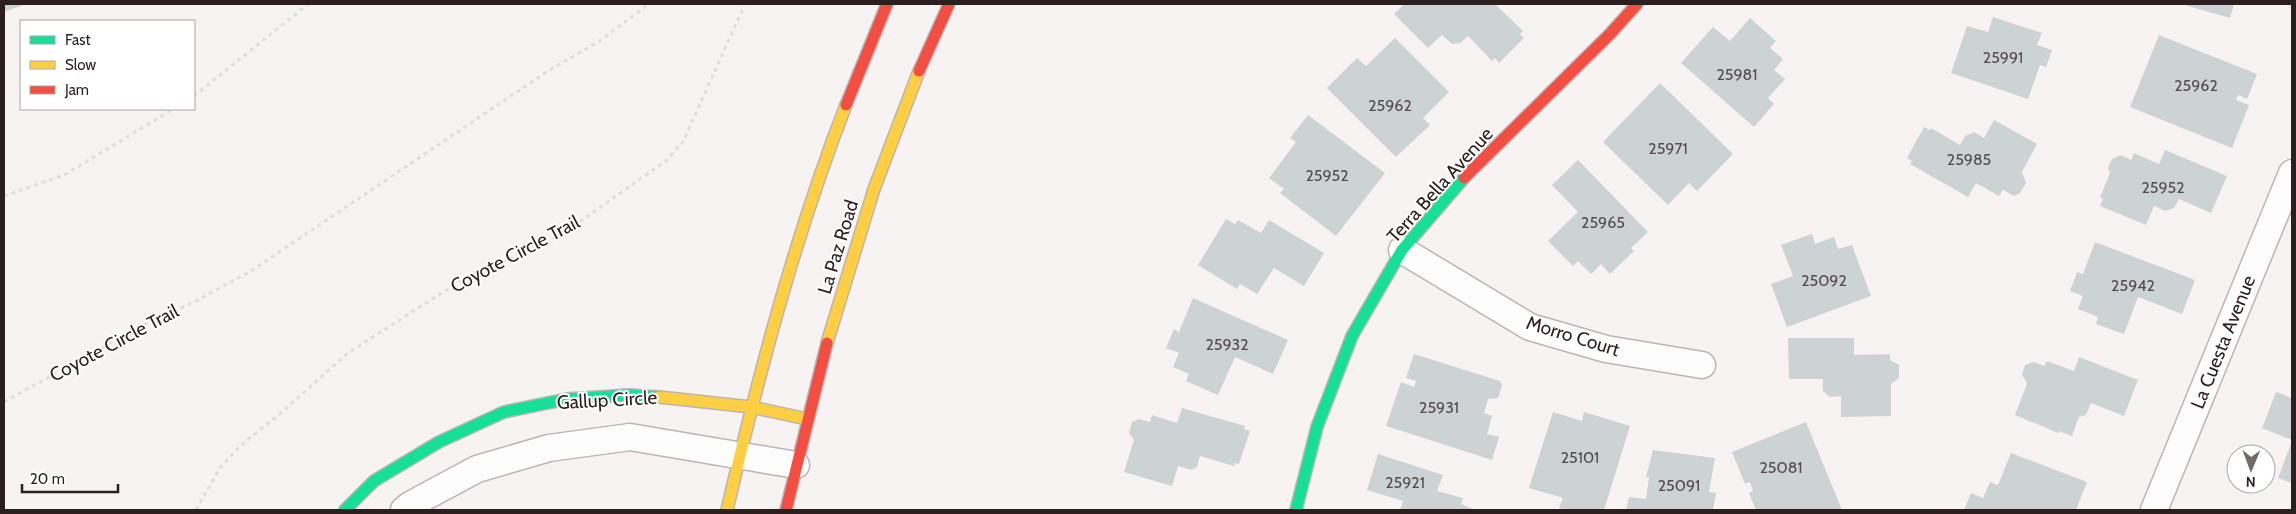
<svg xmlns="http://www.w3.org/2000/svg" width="2296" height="514" font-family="Cabin,sans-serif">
	<rect width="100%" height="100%" fill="#f7f3f3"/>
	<g fill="#cdd3d4">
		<polygon points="4,4 26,4 4,12"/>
		<polygon points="1404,4 1495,4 1523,31 1520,34 1524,38 1499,63 1495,58 1492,61 1468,36 1460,43 1452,44 1442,35 1428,48 1394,14"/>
		<polygon points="2181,4 2234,4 2230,18"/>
		<polygon points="1993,17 2042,33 2037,45 2052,50 2046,67 2040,65 2028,99 1951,73 1967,26 1988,32"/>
		<polygon points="1750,18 1776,41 1770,48 1783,59 1774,70 1785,79 1768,98 1774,104 1754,127 1681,63 1713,27 1730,41"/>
		<polygon points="2159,35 2257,74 2247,99 2238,95 2236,100 2249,105 2232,148 2130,107"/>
		<polygon points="1395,38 1449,92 1423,118 1430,125 1396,157 1327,88 1357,58 1366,66"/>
		<polygon points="1660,83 1733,154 1697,191 1689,183 1668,205 1603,142"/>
		<polygon points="1308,115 1385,173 1336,236 1280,193 1284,189 1269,178 1296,142 1290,138"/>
		<polygon points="1994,120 2037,144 2022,172 2026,183 2020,193 2014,196 2003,190 1999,196 1976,183 1968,197 1910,164 1912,161 1907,158 1924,127 1930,130 1931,128 1960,145 1965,136 1974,132 1984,138"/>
		<polygon points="2165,150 2227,176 2211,213 2179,199 2174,208 2165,211 2154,206 2146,225 2100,206 2103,199 2100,197 2110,173 2108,168 2112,159 2121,155 2131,160 2134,153 2159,164"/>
		<polygon points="1578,160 1648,232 1631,248 1634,251 1610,274 1601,264 1591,274 1578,261 1573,266 1548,241 1578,212 1552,185"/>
		<polygon points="1226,219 1235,224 1238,220 1261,233 1269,220 1324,253 1304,286 1274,268 1257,294 1240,284 1237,289 1198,265"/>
		<polygon points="1812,234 1815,244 1834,237 1838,249 1852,245 1871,296 1787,327 1771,284 1793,276 1781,245"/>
		<polygon points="2095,242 2195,280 2182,314 2138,297 2124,334 2096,324 2098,317 2078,309 2083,296 2070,291 2077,272 2083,274"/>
		<polygon points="1193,298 1288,340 1273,374 1235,357 1218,395 1186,381 1189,374 1173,367 1179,353 1166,348 1174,329 1179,332"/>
		<polygon points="1788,338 1854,338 1854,355 1890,354 1890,360 1899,365 1899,378 1891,384 1891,416 1841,417 1841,396 1830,397 1823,391 1823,379 1789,379"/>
		<polygon points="1414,354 1500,381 1502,385 1498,398 1488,399 1484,413 1492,416 1487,434 1499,437 1492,460 1386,426 1401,382 1414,387 1416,381 1406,378"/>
		<polygon points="2079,357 2138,380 2124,416 2091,403 2086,415 2079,417 2072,436 2059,431 2058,433 2015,415 2027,384 2022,374 2025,365 2034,362 2044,366 2047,361 2074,371"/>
		<polygon points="2276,392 2292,398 2292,440 2262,428"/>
		<polygon points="1182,408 1245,426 1244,429 1250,431 1239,464 1235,463 1234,466 1200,456 1197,467 1192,470 1178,466 1172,486 1124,472 1134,440 1129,433 1132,422 1139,419 1150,422 1152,415 1177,423"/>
		<polygon points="1553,412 1582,421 1584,412 1630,426 1604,510 1566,510 1559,508 1563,498 1529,488"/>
		<polygon points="1806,422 1842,510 1756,510 1749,493 1753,491 1750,482 1745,484 1732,452"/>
		<polygon points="2292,441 2292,483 2278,478"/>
		<polygon points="1653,450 1715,458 1709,492 1716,493 1713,510 1626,510 1629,497 1646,499 1649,477 1646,477"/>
		<polygon points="2011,453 2087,482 2076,510 1964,510 1971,493 1983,498 1990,482 1998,485"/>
		<polygon points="1378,454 1443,475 1437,491 1463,498 1461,504 1475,510 1400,510 1403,501 1367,490"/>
	</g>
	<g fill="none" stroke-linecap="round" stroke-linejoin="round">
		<g stroke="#bdb4b4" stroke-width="29">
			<g id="street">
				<polyline points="1402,250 1530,327 1606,349 1702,365"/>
				<polyline points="404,510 410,505 477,469 549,448 630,437 796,465"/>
				<polyline points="2154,510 2292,173"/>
			</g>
		</g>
		<g stroke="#bdb4b4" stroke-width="14">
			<g id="fast">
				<polyline points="345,510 374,481 439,442 504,412 567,399 629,395 659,397"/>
				<polyline points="1296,510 1317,427 1352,336 1402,250 1464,178"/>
			</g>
		</g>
		<g stroke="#bdb4b4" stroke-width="14">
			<g id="slow">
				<polyline points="827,343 874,189 919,71"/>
				<polyline points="659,397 751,407 807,419"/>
				<path d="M727 510C759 373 795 236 846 105"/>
			</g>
		</g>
		<g stroke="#bdb4b4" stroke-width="14">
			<g id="jam">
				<polyline points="919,71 949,4"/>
				<polyline points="846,105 887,4"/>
				<polyline points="1464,178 1610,34 1637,4"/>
				<polyline points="786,510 827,343"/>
			</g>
		</g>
		<g stroke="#e0dfdf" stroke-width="3" stroke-dasharray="4 4" stroke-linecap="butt">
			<polyline points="194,96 308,4"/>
			<polyline points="4,196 66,174 173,109"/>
			<polyline points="4,402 143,325 196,301 251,271 548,71 601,40 649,4"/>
			<polyline points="196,510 220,468 240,446 281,413 348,353 473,273 524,253 568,230 667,160 683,142 745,4"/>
		</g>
		<use href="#street" stroke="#fefdfd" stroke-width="26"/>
		<use href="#fast" stroke="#16e098" stroke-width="11"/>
		<use href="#slow" stroke="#ffcf43" stroke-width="11"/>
		<use href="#jam" stroke="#f24e42" stroke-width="11"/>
	</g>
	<g text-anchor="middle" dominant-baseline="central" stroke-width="4" stroke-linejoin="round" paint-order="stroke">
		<g font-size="16" fill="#554b4d">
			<text x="2003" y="57">25991</text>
			<text x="1737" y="74">25981</text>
			<text x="2196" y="85">25962</text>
			<text x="1390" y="105">25962</text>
			<text x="1668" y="148">25971</text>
			<text x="1969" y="159">25985</text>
			<text x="1327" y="175">25952</text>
			<text x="2163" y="187">25952</text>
			<text x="1603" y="222">25965</text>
			<text x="1824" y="280">25092</text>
			<text x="2133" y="285">25942</text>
			<text x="1227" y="344">25932</text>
			<text x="1439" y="407">25931</text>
			<text x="1580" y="457">25101</text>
			<text x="1781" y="467">25081</text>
			<text x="1405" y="482">25921</text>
			<text x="1679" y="485">25091</text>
		</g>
		<g font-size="19" fill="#2d1e20" stroke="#fff">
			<text transform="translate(1440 185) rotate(-48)">Terra Bella Avenue</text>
			<text transform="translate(838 247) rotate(-73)">La Paz Road</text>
			<text transform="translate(515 254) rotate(-28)">Coyote Circle Trail</text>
			<text transform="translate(1573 336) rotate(17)">Morro Court</text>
			<text transform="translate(2223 342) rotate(-68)">La Cuesta Avenue</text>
			<text transform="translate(114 343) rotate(-28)">Coyote Circle Trail</text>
			<text transform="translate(607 400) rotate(-3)">Gallup Circle</text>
		</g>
	</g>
	<rect width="2296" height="514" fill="none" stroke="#2d1e20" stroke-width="10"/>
	<rect x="20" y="20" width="175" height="90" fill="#ffffff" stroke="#aba5a6"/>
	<rect x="30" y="36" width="25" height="8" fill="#16e098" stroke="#aba5a6"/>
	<text x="65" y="45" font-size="15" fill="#2d1e20">Fast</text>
	<rect x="30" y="61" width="25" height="8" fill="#ffcf43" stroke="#aba5a6"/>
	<text x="65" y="70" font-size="15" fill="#2d1e20">Slow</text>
	<rect x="30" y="86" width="25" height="8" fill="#f24e42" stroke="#aba5a6"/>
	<text x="65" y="95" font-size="15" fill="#2d1e20">Jam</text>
	<g transform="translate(2251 469) rotate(181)"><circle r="24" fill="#ffffff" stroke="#aba5a6"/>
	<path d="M0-4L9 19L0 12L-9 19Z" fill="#74696a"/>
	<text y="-8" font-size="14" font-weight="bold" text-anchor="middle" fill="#2d1e20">N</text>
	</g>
	<path d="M22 484v8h96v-8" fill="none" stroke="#2d1e20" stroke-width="2.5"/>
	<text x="30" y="484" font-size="15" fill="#2d1e20" stroke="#ffffff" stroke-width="4" paint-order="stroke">20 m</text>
</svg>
